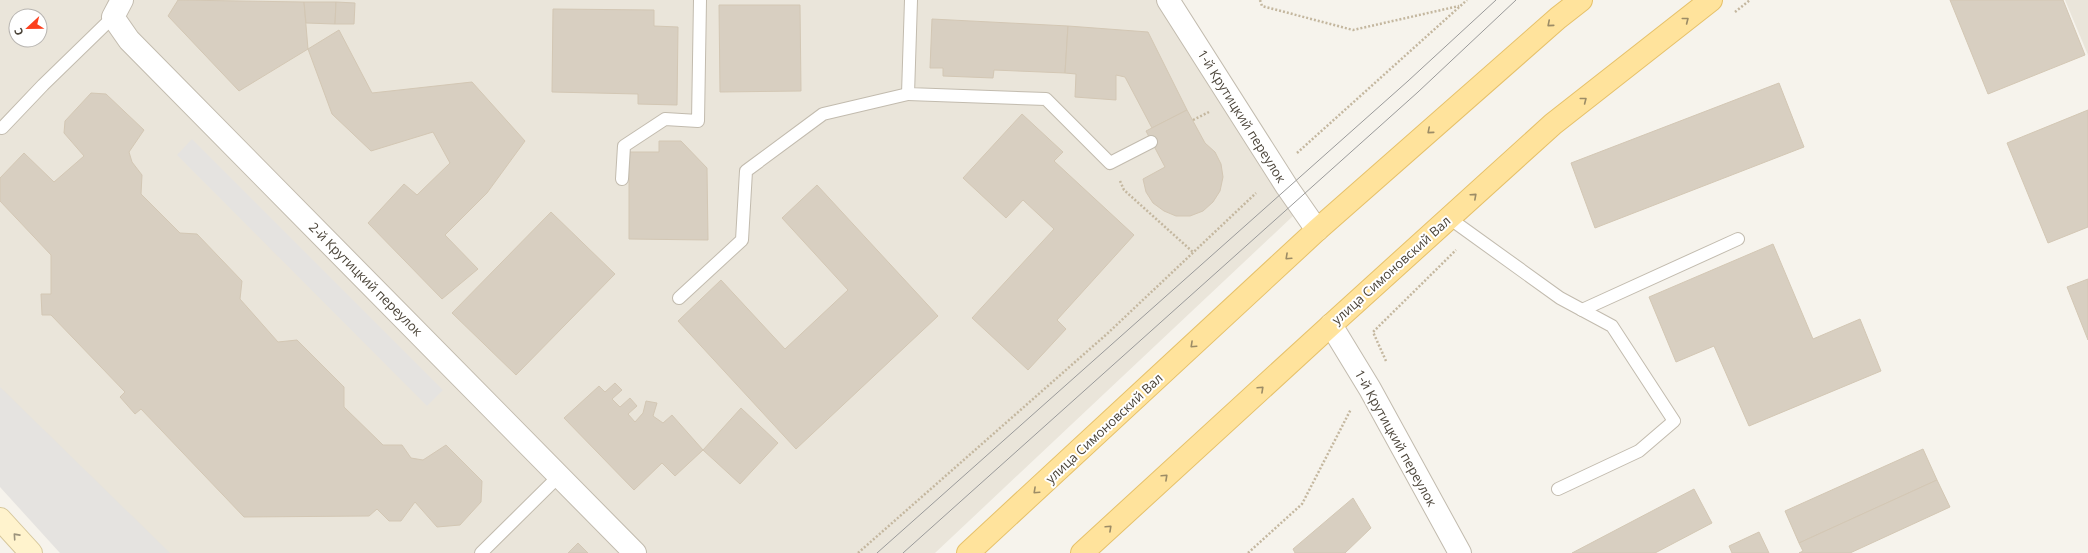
<svg xmlns="http://www.w3.org/2000/svg" width="2088" height="553" font-family="'Open Sans',sans-serif">
	<rect width="100%" height="100%" fill="#f6f3ec"/>
	<g fill="#eae5da" fill-rule="evenodd">
		<path d="M0 0H1161L1293 216 935 553H67L0 479ZM16 16H40V40H16Z"/>
		<polygon points="2065,0 2088,0 2088,55"/>
	</g>
	<g fill="#e5e3e0">
		<polygon points="192,139 443,390 427,406 177,155"/>
		<polygon points="0,387 170,553 60,553 0,487"/>
	</g>
	<g fill="#d8cfc1" stroke="#d3c7b4">
		<polygon points="178,0 304,2 308,49 239,91 168,16"/>
		<polygon points="1950,0 2063,0 2085,55 1988,94"/>
		<polygon points="304,2 336,2 335,24 306,23"/>
		<polygon points="336,2 355,3 354,24 335,24"/>
		<polygon points="719,5 800,5 801,91 720,92"/>
		<polygon points="553,9 654,10 654,26 678,27 677,105 638,104 638,94 552,92"/>
		<polygon points="932,19 1068,26 1065,73 994,70 993,78 943,76 943,68 930,68"/>
		<polygon points="1068,26 1148,32 1187,110 1152,128 1125,77 1116,75 1116,100 1075,97 1076,74 1065,73"/>
		<polygon points="339,30 372,93 472,82 525,141 487,193 445,235 478,269 442,299 368,223 404,184 417,195 450,163 433,132 371,151 332,114 308,49"/>
		<polygon points="1779,83 1804,147 1595,228 1571,163"/>
		<polygon points="91,93 106,94 144,130 129,152 132,162 142,175 141,194 180,233 197,234 242,281 240,299 278,342 297,340 344,387 344,407 383,445 402,445 411,458 423,460 446,445 482,481 481,502 460,525 437,527 415,502 401,521 389,521 377,509 369,516 244,517 141,409 135,414 120,397 125,392 51,315 42,315 41,294 51,294 51,255 0,201 0,178 24,153 54,182 84,156 64,133 65,121"/>
		<polygon points="1187,110 1205,143 1215,152 1221,164 1223,177 1220,191 1213,202 1203,211 1190,216 1176,216 1164,211 1153,203 1146,192 1143,179 1165,167 1146,131"/>
		<polygon points="2088,110 2088,227 2048,243 2007,143"/>
		<polygon points="1022,114 1063,152 1054,161 1134,235 1057,320 1066,329 1028,370 972,318 1054,229 1023,200 1006,218 963,178"/>
		<polygon points="659,141 681,141 707,168 708,240 629,239 629,152 659,152"/>
		<polygon points="817,185 938,316 796,449 678,321 721,280 785,349 848,290 782,218"/>
		<polygon points="551,212 615,274 516,375 452,313"/>
		<polygon points="1773,244 1813,339 1860,319 1881,371 1749,426 1714,346 1676,362 1649,297"/>
		<polygon points="2088,279 2088,340 2067,287"/>
		<polygon points="615,383 622,390 612,399 620,407 630,398 637,406 628,414 635,422 643,413 646,401 657,403 653,416 663,423 672,415 703,450 675,476 662,463 634,490 564,418 599,386 605,392"/>
		<polygon points="741,408 778,443 740,484 703,450"/>
		<polygon points="1923,449 1937,480 1799,543 1785,511"/>
		<polygon points="1937,480 1950,507 1850,553 1799,553 1803,551 1799,543"/>
		<polygon points="1694,489 1712,523 1655,553 1572,553"/>
		<polygon points="1353,498 1371,528 1345,553 1295,553 1293,549"/>
		<polygon points="1759,532 1769,553 1732,553 1729,546"/>
		<polygon points="578,543 588,553 568,553"/>
	</g>
	<g fill="none" stroke-linecap="round" stroke-linejoin="round">
		<g stroke="#c2bbae" stroke-width="14">
			<g id="lane">
				<polyline points="911,0 908,94 1046,99 1110,163 1151,142"/>
				<polyline points="2,128 43,85 113,17"/>
				<polyline points="622,179 624,146 665,119 698,121 700,0"/>
				<polyline points="1449,218 1560,298 1612,326 1674,421 1639,451 1558,489"/>
				<polyline points="679,298 742,240 746,171 823,114 908,94"/>
				<polyline points="1582,310 1738,239"/>
				<polyline points="481,553 560,475"/>
			</g>
		</g>
		<g stroke="#c2bbae" stroke-width="24">
			<g id="street">
				<polyline points="122,0 113,17 129,40 635,553"/>
				<polyline points="1168,0 1287,187 1317,230"/>
				<polyline points="1331,325 1370,389 1460,553"/>
			</g>
		</g>
		<g stroke="#d6c79b" stroke-width="24">
			<polyline id="secondary" points="0,519 31,553"/>
		</g>
		<g stroke="#e6c16a" stroke-width="24">
			<g id="primary">
				<polyline points="968,553 1317,230 1558,18 1581,0"/>
				<polyline points="1082,553 1331,325 1553,124 1711,0"/>
			</g>
		</g>
		<g stroke="#c4b79f" stroke-width="2.5" stroke-dasharray="2 2" stroke-linecap="butt">
			<polyline points="1260,0 1262,6 1353,30 1459,6"/>
			<polyline points="1735,12 1750,0"/>
			<polyline points="1193,120 1209,112"/>
			<polyline points="1297,153 1467,0"/>
			<polyline points="1120,181 1124,190 1194,253"/>
			<polyline points="1386,361 1373,332 1456,250"/>
			<polyline points="858,553 1108,333 1256,193"/>
			<polyline points="1248,553 1302,504 1351,409"/>
		</g>
		<use href="#lane" stroke="#fff" stroke-width="12"/>
		<use href="#street" stroke="#fff" stroke-width="22"/>
		<use href="#secondary" stroke="#fff3cd" stroke-width="22"/>
		<use href="#primary" stroke="#ffe39c" stroke-width="22"/>
		<g stroke="#9a9a9a" stroke-width="1">
			<polyline points="877,553 1408,81 1496,0"/>
			<polyline points="903,553 1418,92 1516,0"/>
		</g>
	</g>
	<defs><path id="oneway-chevron" d="M-2-3.5L2.5 0L-2 3.5" fill="none" stroke-width="1.6" stroke-linecap="round" stroke-linejoin="round"/></defs>
	<g stroke="#9c8c66">
		<use href="#oneway-chevron" transform="translate(1686 20) rotate(-38)"/>
		<use href="#oneway-chevron" transform="translate(1550 24) rotate(139)"/>
		<use href="#oneway-chevron" transform="translate(1584 100) rotate(-38)"/>
		<use href="#oneway-chevron" transform="translate(1430 131) rotate(139)"/>
		<use href="#oneway-chevron" transform="translate(1474 196) rotate(-42)"/>
		<use href="#oneway-chevron" transform="translate(1288 257) rotate(137)"/>
		<use href="#oneway-chevron" transform="translate(1193 345) rotate(137)"/>
		<use href="#oneway-chevron" transform="translate(1261 389) rotate(-43)"/>
		<use href="#oneway-chevron" transform="translate(1165 477) rotate(-43)"/>
		<use href="#oneway-chevron" transform="translate(1036 491) rotate(137)"/>
		<use href="#oneway-chevron" transform="translate(1109 528) rotate(-43)"/>
	</g>
	<use stroke="#9c937c" href="#oneway-chevron" transform="translate(16 536) rotate(-132)"/>
	<g text-anchor="middle" dominant-baseline="central" stroke-width="4" stroke-linejoin="round" paint-order="stroke">
		<g font-size="13" fill="#4b4439" stroke="#fff">
			<text transform="translate(1242 116) rotate(58)">1-й Крутицкий переулок</text>
			<text transform="translate(1391 270) rotate(-42)">улица Симоновский Вал</text>
			<text transform="translate(366 279) rotate(45)">2-й Крутицкий переулок</text>
			<text transform="translate(1104 428) rotate(-43)">улица Симоновский Вал</text>
			<text transform="translate(1396 438) rotate(61)">1-й Крутицкий переулок</text>
		</g>
	</g>
	<g transform="translate(28 28) rotate(248)"><circle r="19" fill="#ffffff" stroke="#b7b4b0"/>
	<path d="M0-3L7 15L0 10L-7 15Z" fill="#fc3f1d"/>
	<text y="-6" font-size="11" font-weight="bold" text-anchor="middle" fill="#4b4439">С</text>
	</g>
</svg>
